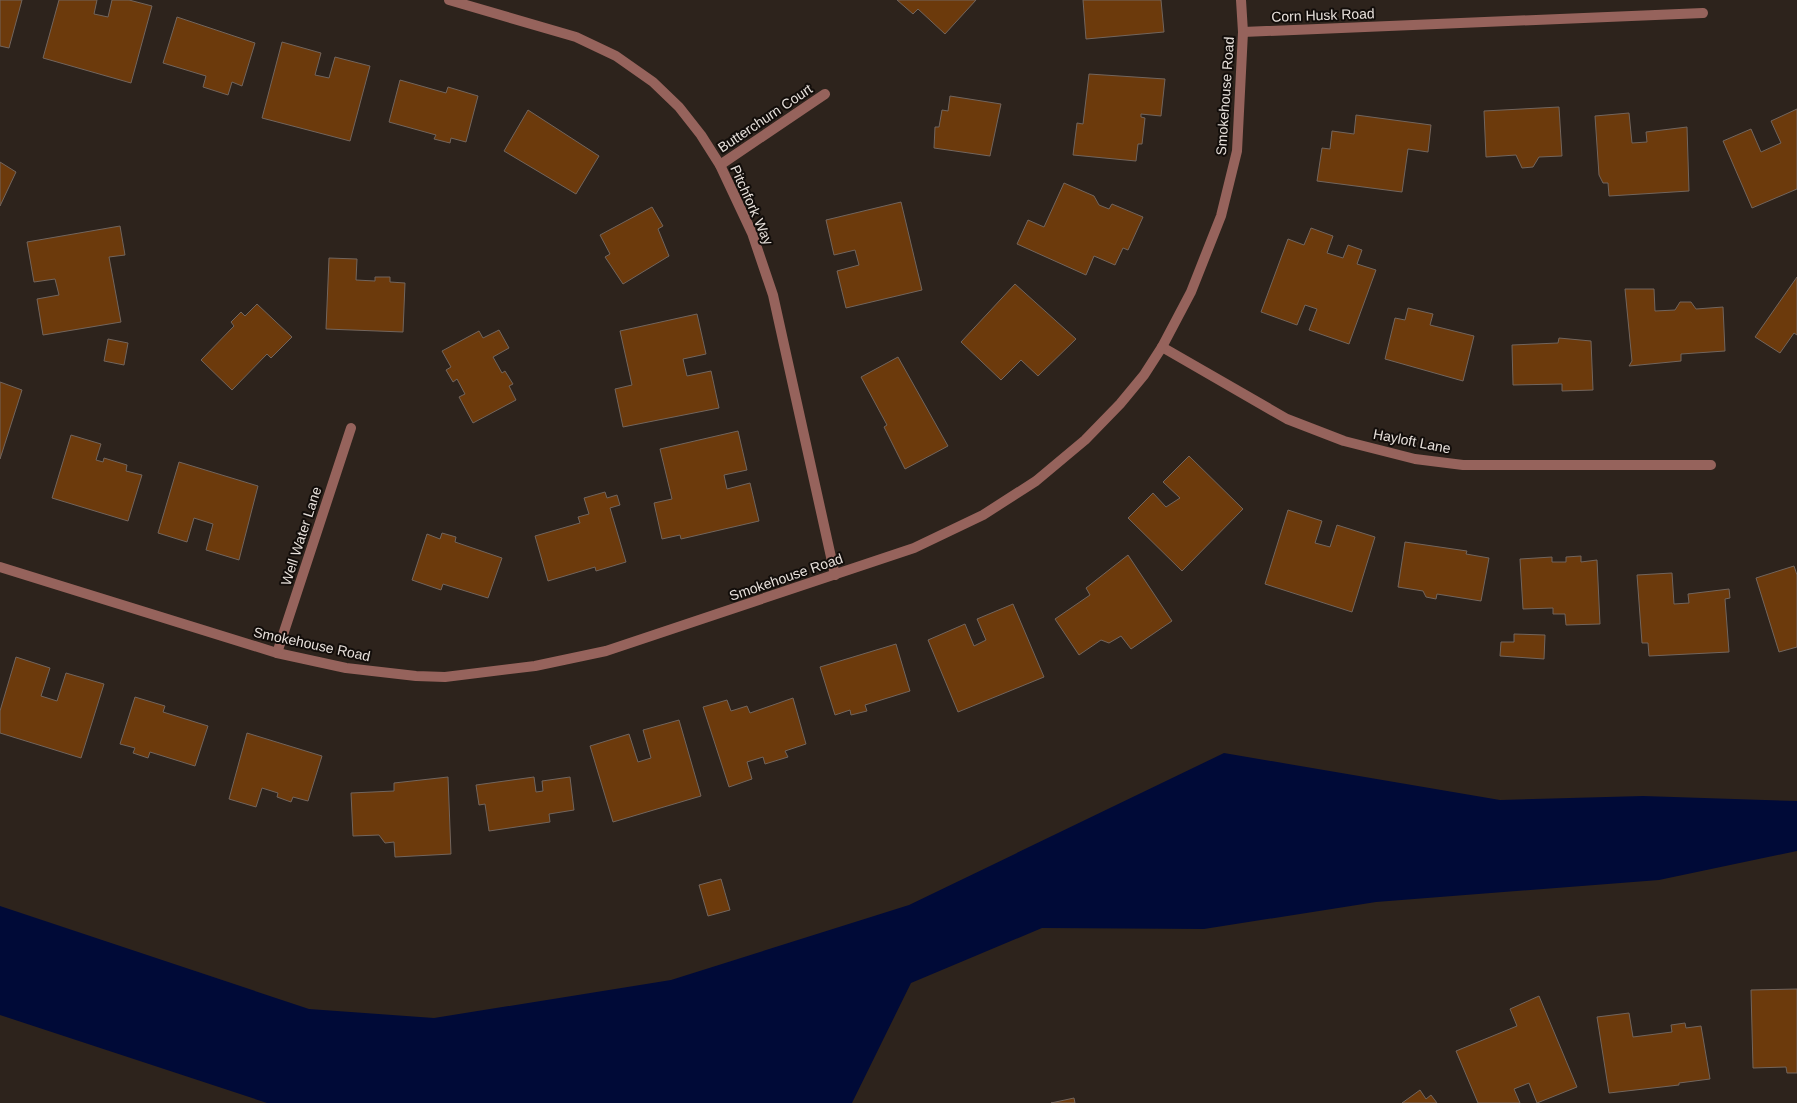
<svg xmlns="http://www.w3.org/2000/svg" width="1797" height="1103" font-family="Arial,sans-serif">
	<rect width="100%" height="100%" fill="#2d231c"/>
	<polygon fill="#000a37" points="1224,753 1500,800 1643,796 1797,801 1797,851 1659,880 1376,902 1204,929 1042,928 911,983 852,1103 267,1103 0,1015 0,906 309,1009 434,1018 671,980 909,905"/>
	<g fill="#6c3a0c" stroke="#72655d">
		<polygon points="0,0 22,0 9,48 0,46"/>
		<polygon points="59,0 97,0 94,14 108,17 112,0 129,0 152,6 131,83 43,58"/>
		<polygon points="897,0 976,0 945,34 918,9 913,14"/>
		<polygon points="1083,0 1161,0 1164,32 1086,39"/>
		<polygon points="177,17 255,43 242,86 232,82 228,95 203,87 206,76 163,63"/>
		<polygon points="282,42 321,53 315,75 329,78 335,57 370,66 350,141 262,118"/>
		<polygon points="1089,74 1165,79 1161,116 1141,114 1141,117 1145,118 1142,144 1138,144 1136,161 1073,155 1077,123 1083,124"/>
		<polygon points="400,80 446,93 448,87 478,96 466,142 451,138 450,143 434,139 436,135 389,122"/>
		<polygon points="950,96 1001,104 990,156 934,148 935,127 939,127 942,110 948,111"/>
		<polygon points="1559,107 1562,156 1539,157 1533,167 1522,168 1516,155 1486,157 1484,111"/>
		<polygon points="1797,109 1797,189 1752,208 1723,141 1751,129 1761,152 1781,143 1771,121"/>
		<polygon points="528,110 599,156 576,194 504,151"/>
		<polygon points="1629,113 1632,143 1647,142 1646,132 1687,127 1689,191 1609,196 1608,183 1603,183 1599,175 1595,116"/>
		<polygon points="1356,115 1431,125 1428,152 1408,149 1402,192 1317,181 1322,148 1330,149 1332,131 1354,134"/>
		<polygon points="0,162 16,172 0,206"/>
		<polygon points="1064,183 1094,196 1099,205 1109,209 1112,204 1143,217 1128,250 1123,248 1115,265 1094,256 1086,275 1017,244 1028,220 1044,227"/>
		<polygon points="901,202 922,290 846,308 837,271 859,265 855,250 834,255 826,220"/>
		<polygon points="652,207 663,226 658,229 669,256 623,284 605,257 610,254 600,235"/>
		<polygon points="120,226 125,255 109,257 121,322 43,335 37,299 59,295 55,279 34,282 27,242"/>
		<polygon points="1311,228 1333,236 1327,253 1343,258 1348,245 1362,250 1357,264 1376,270 1349,344 1309,330 1317,309 1305,305 1297,325 1261,312 1288,239 1304,245"/>
		<polygon points="329,258 357,259 356,280 375,281 375,277 390,277 390,282 405,283 403,332 326,329"/>
		<polygon points="1797,277 1797,335 1794,333 1780,353 1755,337"/>
		<polygon points="1015,284 1076,339 1038,376 1021,360 1001,380 961,342"/>
		<polygon points="1625,289 1654,289 1655,311 1675,310 1680,302 1691,302 1696,309 1723,307 1725,351 1681,354 1681,361 1629,366 1632,361"/>
		<polygon points="257,304 292,337 271,358 267,354 232,390 201,360 234,326 231,322 241,312 245,316"/>
		<polygon points="1408,308 1433,314 1430,325 1474,336 1463,381 1385,359 1395,318 1405,320"/>
		<polygon points="697,314 706,354 683,359 687,376 711,371 719,408 623,427 615,389 632,385 620,331"/>
		<polygon points="499,330 509,348 493,357 502,373 505,371 513,384 509,386 516,400 473,423 459,397 465,394 457,379 453,382 446,370 451,367 442,351 479,331 483,338"/>
		<polygon points="1559,338 1591,341 1593,390 1562,391 1562,384 1513,385 1512,345 1558,343"/>
		<polygon points="108,339 128,343 124,365 104,361"/>
		<polygon points="898,357 948,446 905,469 884,427 887,425 861,377"/>
		<polygon points="0,382 22,390 0,459"/>
		<polygon points="738,431 747,470 724,475 727,489 750,483 759,521 681,539 680,535 662,539 654,503 672,499 660,449"/>
		<polygon points="71,435 101,444 96,460 103,462 104,458 127,465 126,471 142,475 128,521 52,498"/>
		<polygon points="1189,456 1243,509 1182,571 1128,518 1153,493 1166,507 1180,498 1163,482"/>
		<polygon points="179,462 258,486 239,560 206,550 213,524 194,518 187,542 158,533"/>
		<polygon points="605,492 607,498 617,495 620,505 610,508 626,562 596,571 595,567 548,581 535,536 580,523 578,517 589,514 584,498"/>
		<polygon points="1288,510 1322,521 1315,543 1330,547 1337,525 1375,537 1352,612 1265,584"/>
		<polygon points="442,533 456,537 455,542 502,558 488,598 443,584 441,590 412,580 427,534 440,539"/>
		<polygon points="1405,542 1467,551 1466,554 1489,558 1481,601 1437,594 1436,599 1426,597 1423,591 1398,587"/>
		<polygon points="1128,555 1172,621 1131,649 1121,636 1109,643 1101,640 1079,655 1055,619 1090,595 1086,588"/>
		<polygon points="1581,556 1581,562 1597,560 1600,624 1566,625 1565,614 1553,614 1553,608 1523,609 1520,559 1552,557 1552,562 1566,562 1566,557"/>
		<polygon points="1794,566 1797,575 1797,647 1779,652 1756,578"/>
		<polygon points="1672,573 1674,604 1689,603 1688,594 1729,589 1730,598 1725,599 1729,652 1649,656 1648,643 1642,643 1637,575"/>
		<polygon points="1013,604 1044,677 958,712 928,640 965,624 974,646 986,640 977,619"/>
		<polygon points="1514,634 1545,635 1544,659 1500,656 1501,642 1514,642"/>
		<polygon points="896,644 910,691 865,705 867,711 851,715 850,710 835,715 820,667"/>
		<polygon points="16,657 50,668 41,696 57,701 66,673 104,684 81,758 0,733 0,711"/>
		<polygon points="135,697 165,706 163,712 208,726 195,766 150,752 148,758 133,753 135,748 120,744"/>
		<polygon points="793,698 806,744 785,751 788,757 765,764 763,757 747,762 752,779 729,787 703,707 727,700 731,711 747,706 750,713"/>
		<polygon points="679,720 701,796 613,822 590,746 629,734 638,762 651,758 643,730"/>
		<polygon points="247,733 322,756 308,801 293,797 291,802 277,797 278,793 262,788 256,807 229,799"/>
		<polygon points="448,777 451,854 395,857 394,842 385,843 379,835 353,836 351,793 394,791 394,783"/>
		<polygon points="534,777 536,792 543,791 542,781 570,777 574,810 549,814 550,822 489,831 485,804 479,805 476,785"/>
		<polygon points="721,879 730,910 708,916 699,885"/>
		<polygon points="1797,989 1797,1073 1787,1073 1786,1067 1753,1068 1751,990"/>
		<polygon points="1539,996 1577,1087 1537,1103 1529,1083 1514,1089 1520,1103 1478,1103 1456,1051 1517,1026 1510,1009"/>
		<polygon points="1629,1013 1633,1037 1672,1032 1671,1025 1685,1023 1686,1028 1701,1026 1710,1079 1679,1083 1679,1085 1609,1093 1597,1017"/>
		<polygon points="1420,1090 1426,1099 1431,1095 1437,1103 1402,1103"/>
		<polygon points="1074,1098 1075,1103 1051,1103"/>
	</g>
	<g fill="none" stroke-linecap="round" stroke-linejoin="round">
		<g stroke="#96635c" stroke-width="10">
			<polyline points="449,0 576,37 616,56 653,82 679,107 701,135 720,165 752,233 773,295 835,575"/>
			<polyline points="1243,32 1703,13"/>
			<polyline points="720,165 825,94"/>
			<polyline points="1162,347 1287,419 1344,441 1415,459 1463,465 1711,465"/>
			<polyline points="0,567 277,653 346,668 416,676 445,677 535,666 606,651 914,548 983,515 1036,481 1085,440 1120,404 1144,375 1162,347 1191,292 1221,216 1237,151 1243,32 1241,0"/>
			<polyline points="277,653 351,428"/>
		</g>
	</g>
	<g text-anchor="middle" dominant-baseline="central" stroke-width="4" stroke-linejoin="round" paint-order="stroke">
		<g font-size="14" fill="#e7e0db" stroke="#120d0a">
			<text transform="translate(1323 15) rotate(-2)">Corn Husk Road</text>
			<text transform="translate(1225 96) rotate(-86)">Smokehouse Road</text>
			<text transform="translate(765 118) rotate(-34)">Butterchurn Court</text>
			<text transform="translate(752 205) rotate(66)">Pitchfork Way</text>
			<text transform="translate(1412 441) rotate(11)">Hayloft Lane</text>
			<text transform="translate(301 536) rotate(-72)">Well Water Lane</text>
			<text transform="translate(786 577) rotate(-19)">Smokehouse Road</text>
			<text transform="translate(312 644) rotate(12)">Smokehouse Road</text>
		</g>
	</g>
</svg>
